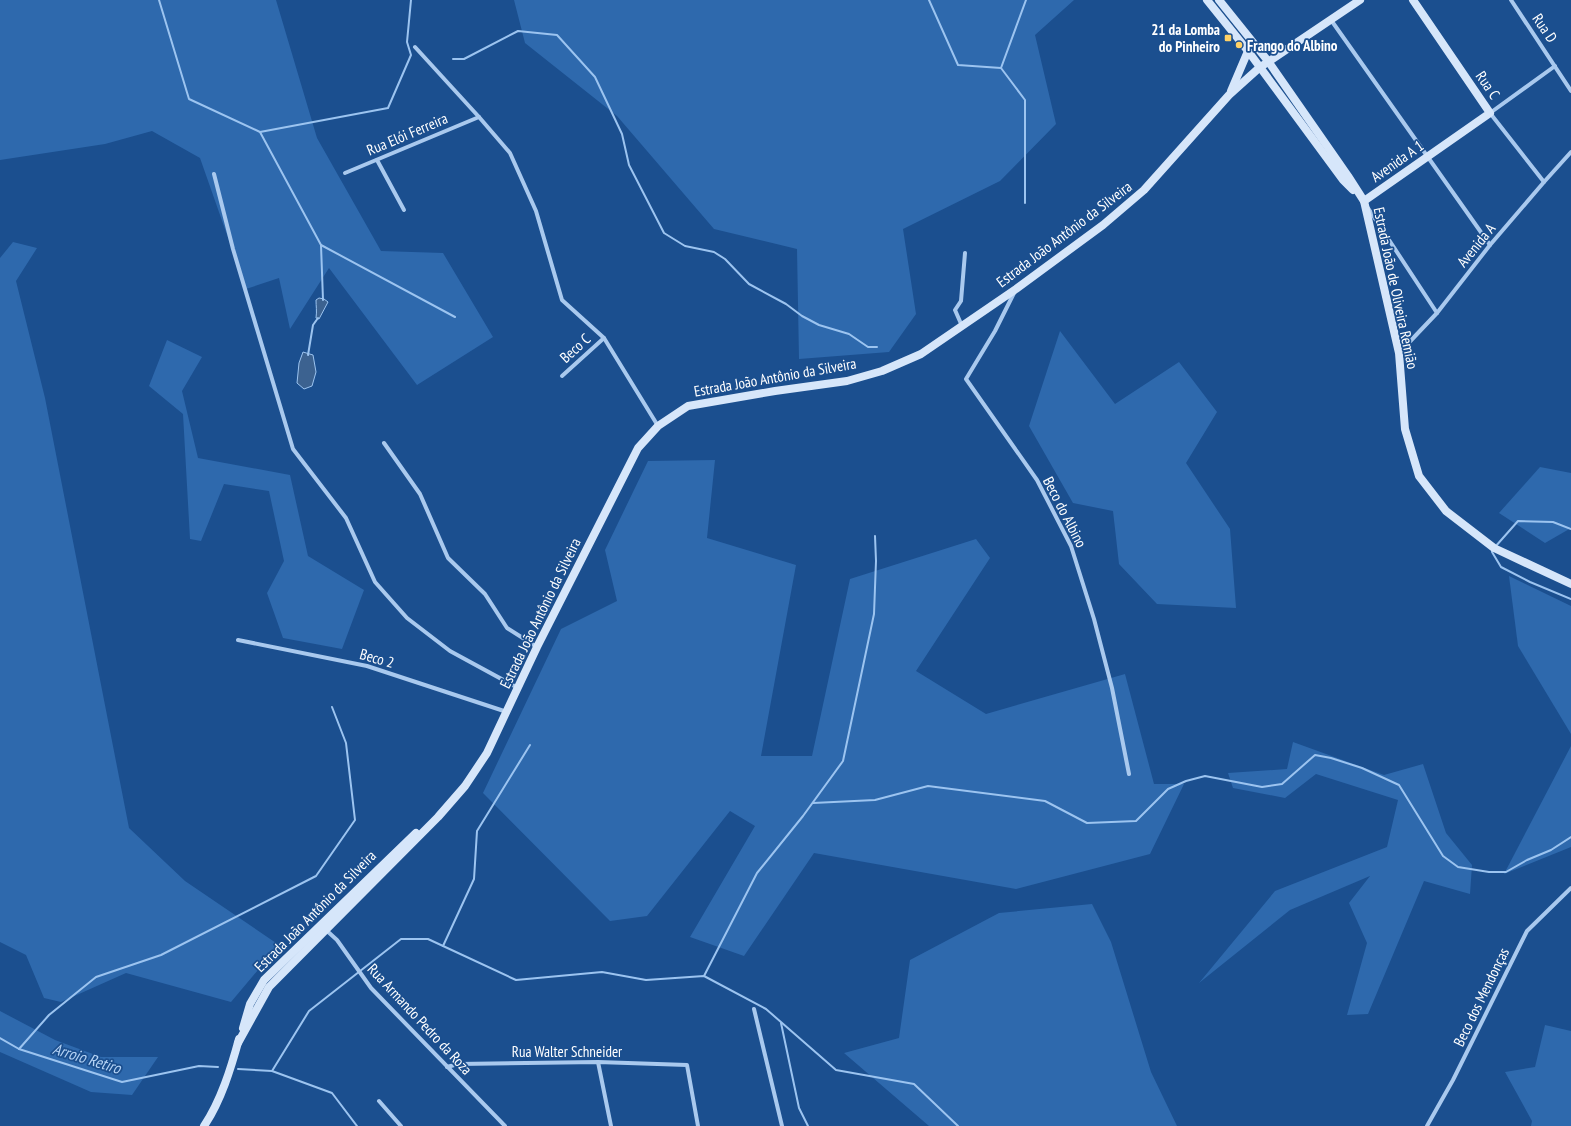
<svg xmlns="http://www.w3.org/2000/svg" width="1571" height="1126" font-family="'PT Sans Narrow',sans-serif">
	<rect width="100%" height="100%" fill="#1b4f8f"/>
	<g fill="#2e69ad">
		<polygon points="0,0 276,0 317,138 381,251 443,253 493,337 417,385 329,268 290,329 279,278 246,289 200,158 152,131 105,144 0,160"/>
		<polygon points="514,0 1074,0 1035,35 1056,124 1000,181 903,229 916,314 889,352 799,359 797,249 714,229 617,116 525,43"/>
		<polygon points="13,242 37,248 16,281 45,398 129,828 185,881 279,945 231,1002 126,973 61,1002 44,998 26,955 0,942 0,258"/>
		<polygon points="1060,331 1115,404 1179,362 1217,412 1186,463 1230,529 1236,608 1157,604 1119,564 1113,511 1073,503 1029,426"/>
		<polygon points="167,340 202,357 182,391 198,458 290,475 308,556 364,590 342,649 283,638 267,593 284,561 269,491 224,484 201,541 190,539 183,414 149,386"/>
		<polygon points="715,460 707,538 796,565 761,756 812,756 850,579 976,539 990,558 916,671 986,714 1125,674 1154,784 1184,784 1150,854 1016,889 814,853 744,956 690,937 755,826 730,811 647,916 610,921 483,793 561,629 617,601 605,550 648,461"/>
		<polygon points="1540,467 1571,473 1571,528 1545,543 1499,513"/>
		<polygon points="1509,576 1571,606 1571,734 1518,646"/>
		<polygon points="1293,742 1384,775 1423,764 1446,833 1472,865 1470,894 1424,881 1368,1014 1347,1015 1367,943 1349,903 1370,876 1290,910 1199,983 1275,891 1387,847 1398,800 1316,774 1285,798 1233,788 1228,773 1287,769"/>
		<polygon points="1571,746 1571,847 1504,874"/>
		<polygon points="1092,904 1111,942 1151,1072 1177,1126 929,1126 844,1053 899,1038 910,960 999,913"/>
		<polygon points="0,1011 55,1040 101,1057 158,1057 132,1095 91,1092 0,1052"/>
		<polygon points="1545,1025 1571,1031 1571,1126 1531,1126 1532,1121 1505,1072 1535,1067"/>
	</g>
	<g fill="#3c6290" stroke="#9cc4f0">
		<path d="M319 298 324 299 328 302 319 319 316 318C317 311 316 306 316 300Z"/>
		<polygon points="303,352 313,355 316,372 312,386 304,389 297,383 299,363"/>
	</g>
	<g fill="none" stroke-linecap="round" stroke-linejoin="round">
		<g stroke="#9cc4f0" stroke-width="2">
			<polyline points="159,0 189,99 260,132 388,108 411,55 407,42 411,0"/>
			<polyline points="929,0 958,65 1001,68 1025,100 1025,203"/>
			<polyline points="453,59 464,59 518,31 557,35 595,77 622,134 629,165 664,233 685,246 714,252 725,259 749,284 786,304 802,316 819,325 849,334 868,347 877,347"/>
			<polyline points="1001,68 1026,0"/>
			<polyline points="260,132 321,245 323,300"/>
			<polyline points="321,245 455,317"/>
			<polyline points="308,355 313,325 318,318"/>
			<polyline points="1495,547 1518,521 1553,522 1571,529"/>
			<polyline points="1492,550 1492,552 1501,567 1530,582 1571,599"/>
			<polyline points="813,803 875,800 928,786 1045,801 1087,823 1136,821 1168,789 1186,781 1205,776 1262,787 1282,784 1315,755 1331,758 1362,768 1399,785 1443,856 1458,867 1489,872 1506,872 1527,860 1551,850 1571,837"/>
			<polyline points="443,946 474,879 477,831 530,745"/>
			<polyline points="704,976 757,873 803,816 843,761 874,614 876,561 875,536"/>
			<polyline points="781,1023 799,1108 808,1126"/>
			<polyline points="0,1038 19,1049 122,1082 199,1066 218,1067"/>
			<polyline points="19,1049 49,1015 96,977 161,955 316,876 355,820 346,743 332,707"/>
			<polyline points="238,1069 272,1071 332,1093 357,1126"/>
			<polyline points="272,1071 309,1011 401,939 428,939 516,980 602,972 646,980 704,976 766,1009 836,1070 914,1084 958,1126"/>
		</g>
		<g stroke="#a9c9ee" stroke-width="4">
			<polyline points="1511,0 1571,91"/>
			<polyline points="1331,20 1490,245"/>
			<polyline points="415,47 479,117 510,153 536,211 562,300 604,338 658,426"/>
			<polyline points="377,160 404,210"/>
			<polyline points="345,173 479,117"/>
			<polyline points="214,174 233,249 293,449 346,518 375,582 407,618 450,651 518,688"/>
			<polyline points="1544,182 1490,113 1555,66"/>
			<polyline points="1368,208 1437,313"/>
			<polyline points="1014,293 995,331 966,379 1037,480 1071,546 1094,619 1112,688 1129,774"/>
			<polyline points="962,326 955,310 961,301 965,253"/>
			<polyline points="1399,353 1437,313 1490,245 1544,182 1571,152"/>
			<polyline points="562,376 604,338"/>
			<polyline points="384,443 420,494 448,558 485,594 507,628 537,647"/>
			<polyline points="238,640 367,666 507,712"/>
			<polyline points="326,930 337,940 371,988 505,1126"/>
			<polyline points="754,1009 782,1126"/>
			<polyline points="598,1062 611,1126"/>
			<polyline points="447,1067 458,1064 598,1062 687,1065 698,1126"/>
			<polyline points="379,1101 401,1126"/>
			<polyline points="1427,1126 1453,1080 1527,931 1571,888"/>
		</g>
		<g stroke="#d6e6fa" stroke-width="8">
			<polyline points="1207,0 1248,51 1343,180 1353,190"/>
			<polyline points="1219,0 1268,61 1348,176 1364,201 1399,353 1405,429 1419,476 1446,511 1494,548 1571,584"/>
			<polyline points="1231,91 1248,51"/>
			<polyline points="1364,201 1490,113 1413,0"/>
			<polyline points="243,1028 250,1004 264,980 416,833"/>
			<polyline points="238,1043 269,987 438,817 465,786 487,753 537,647 638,448 658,426 688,406 775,391 847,381 882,371 921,354 1016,289 1103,225 1144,190 1229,95 1259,68 1360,0"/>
			<path d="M204 1126C221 1101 231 1068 239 1039"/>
		</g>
	</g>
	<g fill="#ffd166" stroke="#1b4f8f" stroke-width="1.5">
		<rect x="1224" y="34" width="8" height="8" rx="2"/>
		<circle cx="1239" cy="45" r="4"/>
	</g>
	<g text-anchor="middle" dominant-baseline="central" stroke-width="3.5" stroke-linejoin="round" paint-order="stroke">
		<g font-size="15" fill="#fff" stroke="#1b4f8f">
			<text transform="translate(1545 28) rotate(56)">Rua D</text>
			<text transform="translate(1488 85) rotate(56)">Rua C</text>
			<text transform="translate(407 134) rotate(-23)">Rua Elói Ferreira</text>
			<text transform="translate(1397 161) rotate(-35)">Avenida A 1</text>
			<text transform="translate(1064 234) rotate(-37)">Estrada João Antônio da Silveira</text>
			<text transform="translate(1476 245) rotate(-51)">Avenida A</text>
			<text transform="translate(1396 288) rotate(78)">Estrada João de Oliveira Remião</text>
			<text transform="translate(575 348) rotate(-42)">Beco C</text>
			<text transform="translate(775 377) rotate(-10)">Estrada João Antônio da Silveira</text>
			<text transform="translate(1065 512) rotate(63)">Beco do Albino</text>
			<text transform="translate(540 613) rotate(-64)">Estrada João Antônio da Silveira</text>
			<text transform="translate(377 658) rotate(16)">Beco 2</text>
			<text transform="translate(315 911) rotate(-45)">Estrada João Antônio da Silveira</text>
			<text transform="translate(1481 997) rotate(-64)">Beco dos Mendonças</text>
			<text transform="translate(420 1019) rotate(47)">Rua Armando Pedro da Roza</text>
			<text x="567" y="1051">Rua Walter Schneider</text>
		</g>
		<g font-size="15" font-weight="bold" fill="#fff" stroke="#1b4f8f" text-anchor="end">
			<text x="1220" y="29">21 da Lomba<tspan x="1220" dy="17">do Pinheiro</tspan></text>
			<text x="1247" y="45" text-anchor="start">Frango do Albino</text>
		</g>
		<g font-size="16" font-style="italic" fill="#b5d3f5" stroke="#1b4f8f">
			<text transform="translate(87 1058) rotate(17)">Arroio Retiro</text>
		</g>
	</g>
</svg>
